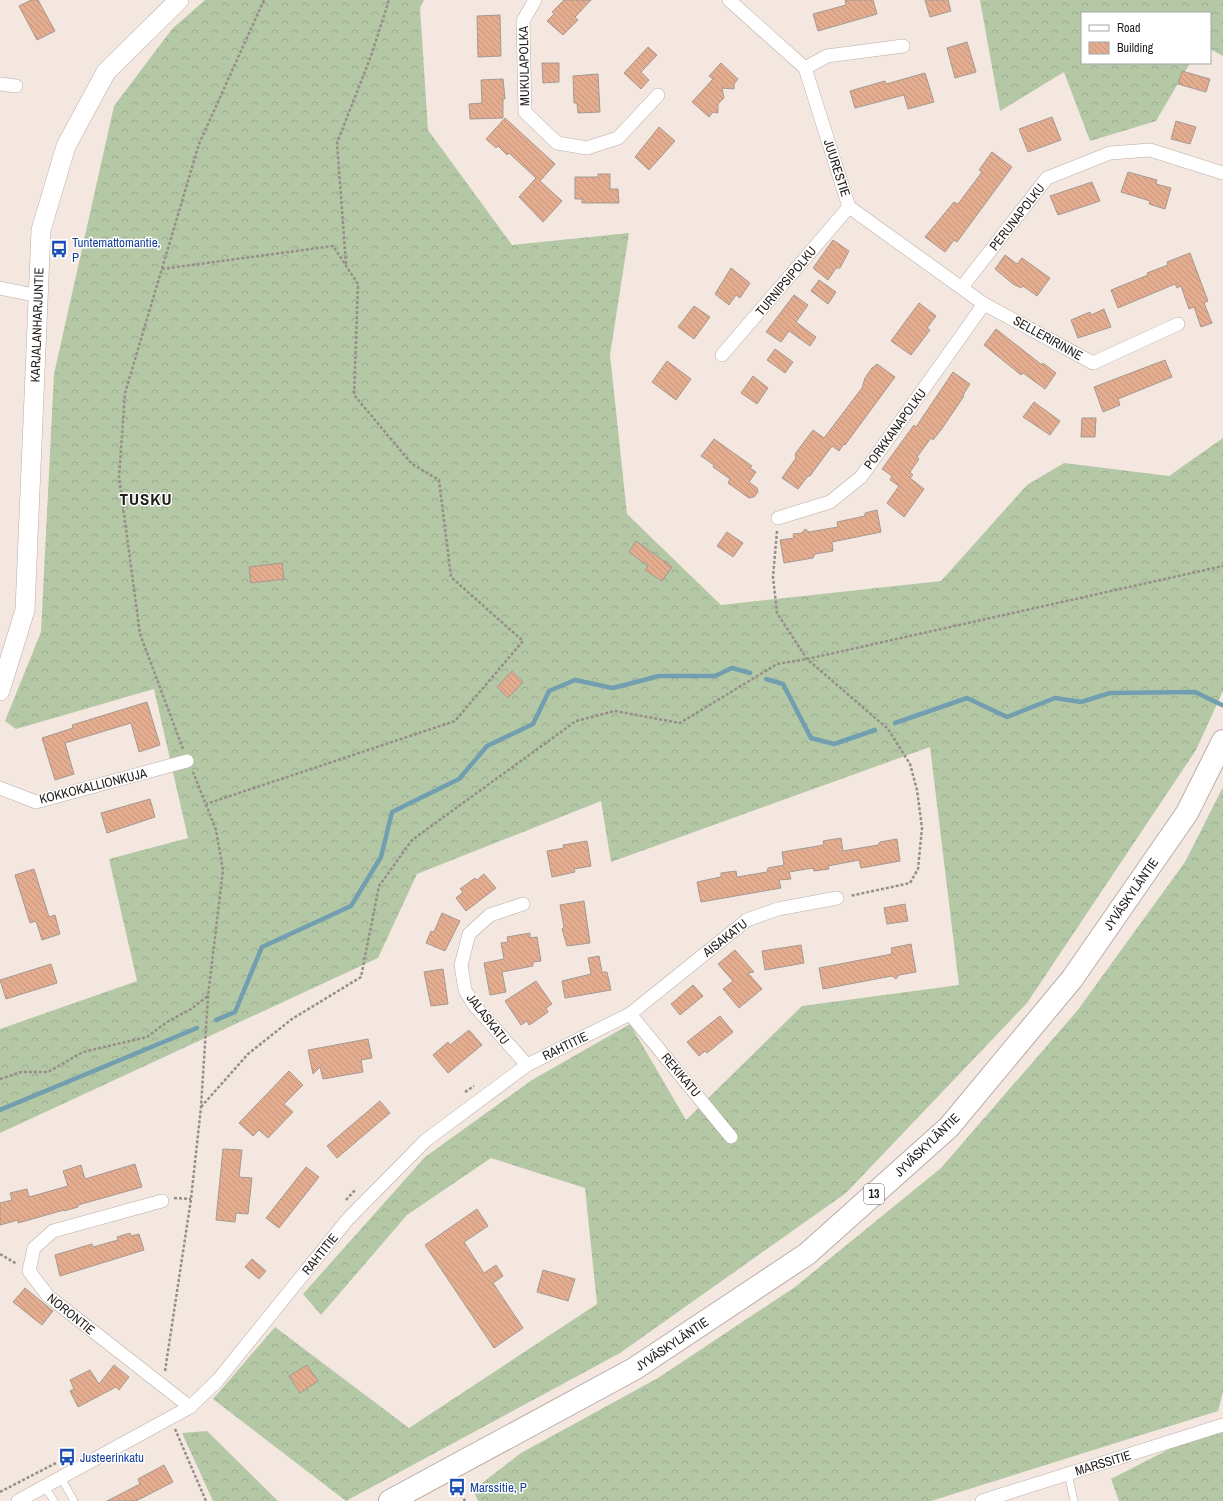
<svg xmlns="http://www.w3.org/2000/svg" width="1223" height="1501" font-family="'Archivo Narrow',sans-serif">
	<defs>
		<pattern id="forest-crowns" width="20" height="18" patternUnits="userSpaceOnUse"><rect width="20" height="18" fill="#b4c8a6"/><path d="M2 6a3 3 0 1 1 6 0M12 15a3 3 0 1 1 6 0" fill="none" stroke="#9aab8e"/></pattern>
		<pattern id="building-back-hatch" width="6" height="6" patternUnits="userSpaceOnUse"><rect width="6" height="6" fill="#e4ad8f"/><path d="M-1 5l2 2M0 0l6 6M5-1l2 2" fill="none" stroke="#c3947b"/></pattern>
	</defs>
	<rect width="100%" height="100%" fill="#f4e7e0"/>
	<g fill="url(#forest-crowns)">
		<polygon points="205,0 424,0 420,8 428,130 512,245 629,233 610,355 627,514 721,605 941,581 1027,485 1064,463 1169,476 1223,438 1223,691 1196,750 1027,1003 846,1193 620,1353 346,1501 213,1399 275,1327 409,1428 597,1304 585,1188 491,1158 407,1215 321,1315 303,1294 425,1157 532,1080 630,1024 686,1120 802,1006 959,985 930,747 611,862 601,801 417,874 378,958 0,1133 0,1029 137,981 109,859 188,838 154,689 16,729 5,721 41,632 54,374 114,106 172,29"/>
		<polygon points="980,0 1223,0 1223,56 1210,49 1210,13 1082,13 1082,63 1190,63 1156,121 1090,141 1064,72 1000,111"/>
		<polygon points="1223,787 1223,1392 1218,1411 931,1501 478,1501 473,1490 521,1453 658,1378 795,1287 941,1168 1077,1011 1185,862"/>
		<polygon points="207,1431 278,1501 213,1501 182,1433"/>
		<polygon points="1223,1431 1223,1501 1119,1501 1111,1479 1177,1445"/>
	</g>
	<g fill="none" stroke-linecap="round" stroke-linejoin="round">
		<g stroke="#729fb0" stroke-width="4.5">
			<polyline points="766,679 783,684 811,738 834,744 875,730"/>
			<polyline points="895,723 967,698 1007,717 1055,698 1081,702 1110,693 1195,692 1222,705"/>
			<polyline points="216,1020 235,1012 262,947 351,906 381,857 392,812 459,779 487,746 533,724 549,691 575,680 613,688 659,676 715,676 732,668 750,673"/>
			<polyline points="0,1110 197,1028"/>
		</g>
	</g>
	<g fill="url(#building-back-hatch)" stroke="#a59992">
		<polygon points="31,0 38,0 55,31 37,40 19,6"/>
		<polygon points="564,0 591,0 575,17 578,20 563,35 547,21 554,14 552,12"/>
		<polygon points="845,0 873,0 877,14 818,31 813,14 846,5"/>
		<polygon points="925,0 948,0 951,11 930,17"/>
		<polygon points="500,15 501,56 478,57 477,16"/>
		<polygon points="967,42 976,72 955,78 947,48"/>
		<polygon points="648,47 657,55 641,72 649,80 641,89 624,73"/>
		<polygon points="542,63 559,63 559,82 543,83"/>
		<polygon points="721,63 738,79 734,84 734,89 722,88 724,98 718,104 718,113 713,112 709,117 692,102 713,79 709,76"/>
		<polygon points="1182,71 1210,79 1206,92 1178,84"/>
		<polygon points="925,73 934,102 908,109 904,95 855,108 850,91 885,81 886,84"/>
		<polygon points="598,74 600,112 578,113 577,103 574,103 573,76"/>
		<polygon points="503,79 505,99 503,99 503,118 470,119 469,104 482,103 481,80"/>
		<polygon points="1052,117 1061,140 1028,152 1019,129"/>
		<polygon points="505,118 555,164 540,181 562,201 543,222 519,197 536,178 509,153 507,155 498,146 496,148 486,139"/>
		<polygon points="1176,121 1196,127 1190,144 1171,139"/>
		<polygon points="659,127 675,141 649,170 635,157"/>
		<polygon points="992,152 1012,167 957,242 954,240 945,252 925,237 954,202 958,204 982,172 979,170"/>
		<polygon points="1128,172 1157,180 1156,184 1171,188 1165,209 1149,204 1150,201 1121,192"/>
		<polygon points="598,174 610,174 610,189 618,189 619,203 582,203 582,199 575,199 575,177 598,177"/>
		<polygon points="1092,182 1100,201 1058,215 1050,196"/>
		<polygon points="833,240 849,251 840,268 836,268 828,280 813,268"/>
		<polygon points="1190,253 1208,301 1204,303 1212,323 1201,327 1194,307 1189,309 1181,286 1177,288 1175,284 1118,308 1111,290 1148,275 1147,273 1168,265 1167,262"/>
		<polygon points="1005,255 1017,264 1022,258 1050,278 1037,296 1023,286 1021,288 1013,284 995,269"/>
		<polygon points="731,268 750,283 740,298 736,295 729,305 715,294"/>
		<polygon points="819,280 836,292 828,304 811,291"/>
		<polygon points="794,295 808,305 796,322 816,337 810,346 789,331 781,342 766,332"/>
		<polygon points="919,303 936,316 927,328 930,330 911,355 891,341"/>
		<polygon points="694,306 710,317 694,339 678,327"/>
		<polygon points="1104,309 1111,327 1078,338 1071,320 1090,312 1091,315"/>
		<polygon points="996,329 1042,365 1043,363 1056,373 1045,389 1023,373 1021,375 984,345"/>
		<polygon points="775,349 793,362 785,373 767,360"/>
		<polygon points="1165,360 1172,377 1118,399 1120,405 1103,412 1094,387"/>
		<polygon points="667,361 691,379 676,400 652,382"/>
		<polygon points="877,364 895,377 845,445 844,444 839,451 832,446 810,476 808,476 798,489 782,478 796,458 795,454 813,430 824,438 862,388 865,378 872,368"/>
		<polygon points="953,372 970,384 963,395 964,396 941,430 933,440 931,438 917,457 919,459 910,472 913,475 910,478 924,489 904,517 887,503 899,486 890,480 892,476 882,469 914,425 916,427"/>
		<polygon points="753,376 768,388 757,404 741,393"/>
		<polygon points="1034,402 1060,421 1050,435 1023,417"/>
		<polygon points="1082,418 1096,418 1095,437 1081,437"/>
		<polygon points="714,439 752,466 750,468 756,472 749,482 757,488 758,492 754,497 749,498 728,483 730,479 713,467 714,465 701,456"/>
		<polygon points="877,510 881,532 832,542 833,551 815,554 813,558 784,563 780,540 794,538 793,534 802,533 805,529 809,532 838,527 837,522 865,516 865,513"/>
		<polygon points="727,532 743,543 733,557 717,546"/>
		<polygon points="636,541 672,567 662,581 645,570 648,566 629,552"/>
		<polygon points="282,563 284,579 251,583 249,567"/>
		<polygon points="512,671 523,682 508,698 497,687"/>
		<polygon points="147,702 160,745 139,752 131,723 65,743 74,774 55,780 42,738 73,728 72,725"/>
		<polygon points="150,799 155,817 107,833 101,813"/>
		<polygon points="841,838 843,851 878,845 880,842 897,839 900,861 861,868 859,860 828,866 829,869 814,871 813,868 789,872 791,879 779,880 781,888 701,902 697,882 721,877 721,873 736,871 737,877 767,872 768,868 784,865 782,852 824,845 823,841"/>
		<polygon points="587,841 591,866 574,869 575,872 552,877 547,851 564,848 563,845"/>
		<polygon points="34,869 49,917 55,915 60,934 42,940 36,921 30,923 15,875"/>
		<polygon points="484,874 496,888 466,911 456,898 463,892 460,889 475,878 477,880"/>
		<polygon points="584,901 590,943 567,946 562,929 564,927 560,905"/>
		<polygon points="905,904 908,921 887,924 884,908"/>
		<polygon points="442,913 460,921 445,951 426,943 431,931 434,932"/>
		<polygon points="530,933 530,938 537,937 541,961 533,962 533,966 502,972 506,992 490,995 484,963 504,959 501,943 508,942 507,937"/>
		<polygon points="911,944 916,972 899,975 896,979 892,976 823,989 819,968 892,954 891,948"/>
		<polygon points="801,945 804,963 765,970 762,951"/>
		<polygon points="735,950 754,972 748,973 762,989 739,1008 723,989 733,981 718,964"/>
		<polygon points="599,956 602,972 607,972 611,990 565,998 562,981 591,974 588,958"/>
		<polygon points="51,964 57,983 6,999 0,980"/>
		<polygon points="443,969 448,1004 431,1006 424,972"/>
		<polygon points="536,981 552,1004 546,1008 548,1012 534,1022 529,1025 527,1021 521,1025 505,1001"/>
		<polygon points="693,985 703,996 680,1015 671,1004"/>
		<polygon points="720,1016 733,1032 707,1053 705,1051 699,1056 687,1042"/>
		<polygon points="469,1030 482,1045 448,1073 433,1055 448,1042 450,1045"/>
		<polygon points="368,1039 372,1058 361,1060 363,1072 323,1079 320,1067 313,1074 308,1050"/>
		<polygon points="289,1071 303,1085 284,1104 293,1112 268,1138 259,1130 253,1136 239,1123"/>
		<polygon points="380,1101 390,1113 337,1158 327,1146"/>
		<polygon points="223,1149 242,1150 239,1177 252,1178 248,1214 236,1213 235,1222 216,1220"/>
		<polygon points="135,1164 142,1187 78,1205 78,1207 64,1211 64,1210 18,1223 18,1220 0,1225 0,1203 12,1200 10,1193 27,1189 29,1197 68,1186 63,1171 81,1165 85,1179"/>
		<polygon points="306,1167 319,1177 279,1228 266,1218"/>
		<polygon points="477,1209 488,1226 464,1242 484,1273 496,1265 503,1276 493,1283 523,1328 494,1348 425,1245"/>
		<polygon points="130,1233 131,1236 139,1234 144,1250 60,1276 55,1255 92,1244 93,1247 118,1240 117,1237"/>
		<polygon points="252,1259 266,1271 259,1279 245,1267"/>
		<polygon points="543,1270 575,1279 568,1301 537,1292"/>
		<polygon points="25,1288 53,1311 42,1325 13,1302"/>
		<polygon points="114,1365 129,1377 119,1390 116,1387 78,1407 70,1391 74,1389 70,1380 90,1370 99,1384"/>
		<polygon points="307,1365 318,1381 300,1393 289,1376"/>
		<polygon points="164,1465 173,1482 136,1501 107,1501 140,1484 138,1479"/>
	</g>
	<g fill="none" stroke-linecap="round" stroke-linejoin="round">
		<g stroke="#b9ada6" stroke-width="8">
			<g id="lane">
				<polyline points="1068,1473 1074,1501"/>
				<polyline points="61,1478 74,1501"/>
				<polyline points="45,1487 54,1501"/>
			</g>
		</g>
		<g stroke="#b9ada6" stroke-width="14">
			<g id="street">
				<polyline points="535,0 523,21 525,112 557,143 587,148 618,138 658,95"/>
				<polyline points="729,0 805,68 849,207 984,304 1093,363 1178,324"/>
				<polyline points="805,68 827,56 903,46"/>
				<polyline points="0,84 16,86"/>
				<polyline points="962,287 1047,178 1110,153 1150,150 1223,173"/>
				<polyline points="0,288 39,296"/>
				<polyline points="722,355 849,207"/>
				<polyline points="778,518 830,502 861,477 984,304"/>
				<polyline points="0,788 36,802 187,761"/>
				<polyline points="523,904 490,915 469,934 461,965 465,990 474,1005 527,1065"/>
				<polyline points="630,1014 731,1137"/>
				<polyline points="162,1201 53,1231 34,1248 29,1271 48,1296 190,1407"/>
				<polyline points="18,1501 190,1407 218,1380 348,1219 425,1141 527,1065 630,1014 747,920 778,909 837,898"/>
				<polyline points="982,1501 1223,1425"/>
			</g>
		</g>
		<g stroke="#b9ada6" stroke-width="20">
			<polyline id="secondary" points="0,691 25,610 41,230 66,146 106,72 179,0"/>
		</g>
		<g stroke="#b9ada6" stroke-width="24">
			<polyline id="highway" points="390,1501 634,1369 807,1254 949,1127 1072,979 1187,813 1223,741"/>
		</g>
		<g stroke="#978e89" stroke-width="2.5" stroke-dasharray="3 2" stroke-linecap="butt">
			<polyline points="346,264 337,143 371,56 389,0"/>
			<polyline points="162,269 333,246 358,284 354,395 412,464 439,480 451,577 523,641 455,721 206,804"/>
			<polyline points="777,531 773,577 777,613 807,659 888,729 910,764 917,790 922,828 918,869 910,883 850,896"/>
			<polyline points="183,749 140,634 119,477 125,393 199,144 264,0"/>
			<polyline points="0,1079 21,1072 48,1072 83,1052 147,1037 167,1022 191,1009 208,996"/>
			<polyline points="465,1092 474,1086"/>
			<polyline points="201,1107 248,1054 292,1019 361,977 379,886 412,840 576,721 615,711 680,723 777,664 807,659 1223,566"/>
			<polyline points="174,1198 191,1199"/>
			<polyline points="346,1200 355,1190"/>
			<polyline points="0,1254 17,1264"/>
			<polyline points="165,1371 191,1199 201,1107 208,996 223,870 216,830 193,772"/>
			<polyline points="175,1429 206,1501"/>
			<polyline points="456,1486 465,1501"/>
			<polyline points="0,1492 56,1463"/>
		</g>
		<use href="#lane" stroke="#fff" stroke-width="7"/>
		<use href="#street" stroke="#fff" stroke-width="13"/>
		<use href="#secondary" stroke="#fff" stroke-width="19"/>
		<use href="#highway" stroke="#fff" stroke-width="22"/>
	</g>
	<defs>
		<g id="bus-bare" transform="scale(1.38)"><path d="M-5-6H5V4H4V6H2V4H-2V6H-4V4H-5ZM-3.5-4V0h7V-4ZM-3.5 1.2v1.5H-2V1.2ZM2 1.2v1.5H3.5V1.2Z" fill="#1a4fb4" stroke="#fff" stroke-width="2.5" paint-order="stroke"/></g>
	</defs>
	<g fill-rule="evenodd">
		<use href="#bus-bare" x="59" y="249"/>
		<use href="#bus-bare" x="67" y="1457"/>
		<use href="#bus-bare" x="457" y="1487"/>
	</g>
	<g text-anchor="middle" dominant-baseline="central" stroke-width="3" stroke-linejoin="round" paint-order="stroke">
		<rect fill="#fff" stroke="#64615f" stroke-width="1" x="864" y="1184" width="20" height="20" rx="3"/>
		<g font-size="12" font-weight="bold" fill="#211d1a">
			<text x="874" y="1194">13</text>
		</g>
		<g font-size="13" fill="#211d1a" stroke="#fff">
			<text transform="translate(524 66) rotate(-91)">MUKULAPOLKA</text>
			<text transform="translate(837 168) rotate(72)">JUURESTIE</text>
			<text transform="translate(1017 217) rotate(-52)">PERUNAPOLKU</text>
			<text transform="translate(786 281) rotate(-50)">TURNIPSIPOLKU</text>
			<text transform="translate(37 325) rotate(-88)">KARJALANHARJUNTIE</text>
			<text transform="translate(1048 338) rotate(29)">SELLERIRINNE</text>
			<text transform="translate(895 429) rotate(-54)">PORKKANAPOLKU</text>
			<text transform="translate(93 786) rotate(-14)">KOKKOKALLIONKUJA</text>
			<text transform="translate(1131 894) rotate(-55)">JYVÄSKYLÄNTIE</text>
			<text transform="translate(725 938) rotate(-38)">AISAKATU</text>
			<text transform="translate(488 1019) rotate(52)">JALASKATU</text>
			<text transform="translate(565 1046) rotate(-26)">RAHTITIE</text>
			<text transform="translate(681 1075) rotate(50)">REKIKATU</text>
			<text transform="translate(927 1145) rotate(-44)">JYVÄSKYLÄNTIE</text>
			<text transform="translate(320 1254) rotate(-51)">RAHTITIE</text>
			<text transform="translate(71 1314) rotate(39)">NORONTIE</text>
			<text transform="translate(672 1344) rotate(-34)">JYVÄSKYLÄNTIE</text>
			<text transform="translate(1103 1463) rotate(-17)">MARSSITIE</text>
		</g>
		<g font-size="13" fill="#164399" stroke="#fff" text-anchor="start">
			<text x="72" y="242">Tuntemattomantie,<tspan x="72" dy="15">P</tspan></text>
			<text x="80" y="1457">Justeerinkatu</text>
			<text x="470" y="1487">Marssitie, P</text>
		</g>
		<g font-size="17" font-weight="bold" letter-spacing="1" fill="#211d1a" stroke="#fff">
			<text x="146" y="498">TUSKU</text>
		</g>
	</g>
	<rect x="1081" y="12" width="130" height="52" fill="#ffffff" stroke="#a6a5a3"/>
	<rect x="1089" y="25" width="20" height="6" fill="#ffffff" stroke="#a6a5a3"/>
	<text x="1117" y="32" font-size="12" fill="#211d1a">Road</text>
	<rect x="1089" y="42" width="20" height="12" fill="url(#building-back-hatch)" stroke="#a6a5a3"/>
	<text x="1117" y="52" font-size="12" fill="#211d1a">Building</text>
</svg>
